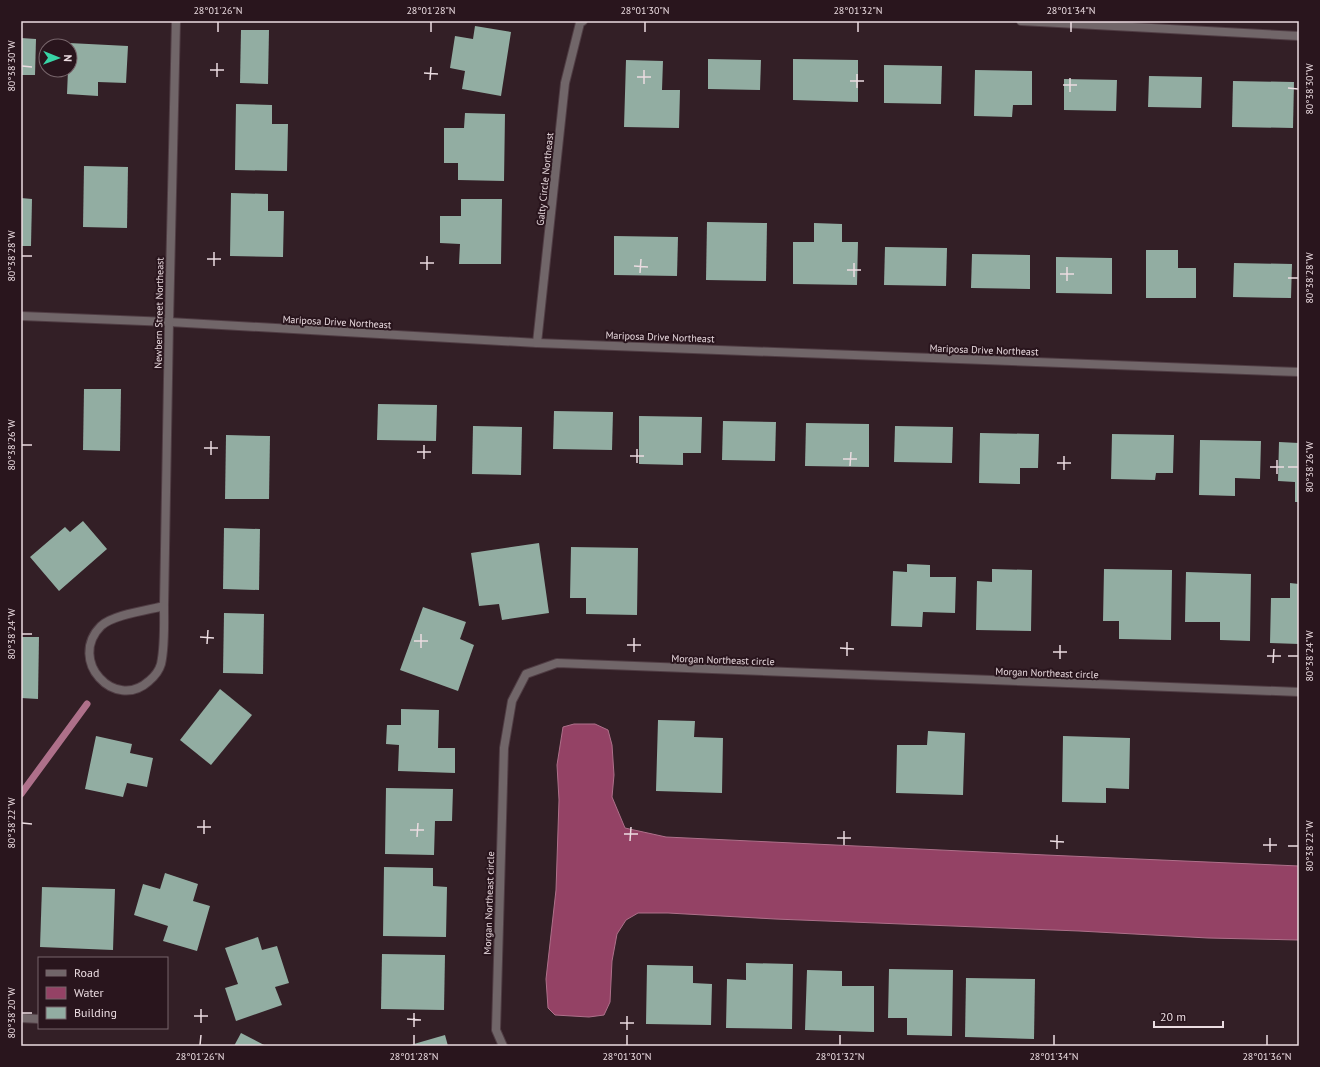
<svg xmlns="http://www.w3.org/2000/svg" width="1320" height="1067" font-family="'PT Sans',sans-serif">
	<rect width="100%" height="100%" fill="#331f26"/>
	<polygon fill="#944265" stroke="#ae708a" points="574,724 595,724 608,730 612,745 614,775 612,797 625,828 666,837 1046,855 1299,866 1299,940 1208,938 1079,931 775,919 668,913 638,913 626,920 617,934 612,961 610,1002 604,1015 589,1017 555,1015 548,1008 546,979 556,890 559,800 557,765 563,727"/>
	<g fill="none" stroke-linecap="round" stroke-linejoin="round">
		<polyline stroke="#ae708a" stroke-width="7" points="21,794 87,704"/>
	</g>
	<g fill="#92ada2">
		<polygon points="475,26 511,32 501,96 462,89 465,71 450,68 455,36 473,39"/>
		<polygon points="241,30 269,30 268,84 240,83"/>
		<polygon points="21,38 36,39 35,75 21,75"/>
		<polygon points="69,43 128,46 126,83 98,82 98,96 67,94 68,70 70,70 70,46 69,46"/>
		<polygon points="708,59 761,60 760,90 708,89"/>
		<polygon points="793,59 858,60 858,102 793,100"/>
		<polygon points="626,60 663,61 662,90 680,90 679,128 624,127"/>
		<polygon points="884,65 942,66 941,104 884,103"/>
		<polygon points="975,70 1032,71 1032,105 1013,105 1012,117 974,116"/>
		<polygon points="1149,76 1202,77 1201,108 1148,107"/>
		<polygon points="1064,79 1117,80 1116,111 1064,110"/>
		<polygon points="1233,81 1294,82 1293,128 1232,127"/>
		<polygon points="236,104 272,105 272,124 288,124 287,171 235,170"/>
		<polygon points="465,113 505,114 504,181 458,180 458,163 444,163 444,128 464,128"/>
		<polygon points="84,166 128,167 127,228 83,227"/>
		<polygon points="231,193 268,194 268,211 284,211 283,257 230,256"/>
		<polygon points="21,198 32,199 31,246 21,246"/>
		<polygon points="461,199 502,199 501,264 459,264 460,244 440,243 440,216 461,216"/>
		<polygon points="707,222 767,223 766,281 706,280"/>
		<polygon points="814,223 842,224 842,242 858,242 857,285 793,284 793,242 814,242"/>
		<polygon points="614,236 678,237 677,276 614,275"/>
		<polygon points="885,247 947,248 946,286 884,285"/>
		<polygon points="1146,250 1178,250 1178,268 1196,268 1196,298 1146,298"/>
		<polygon points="972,254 1030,255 1030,289 971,288"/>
		<polygon points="1056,257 1112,258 1112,294 1056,293"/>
		<polygon points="1234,263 1292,264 1291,298 1233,297"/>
		<polygon points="84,389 121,389 120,451 83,450"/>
		<polygon points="378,404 437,405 436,441 377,440"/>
		<polygon points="554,411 613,412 612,450 553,449"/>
		<polygon points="639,416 702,417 701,453 683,453 683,465 639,464"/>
		<polygon points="723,421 776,422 775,461 722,460"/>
		<polygon points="806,423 869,424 869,467 805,466"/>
		<polygon points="473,426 522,427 521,475 472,474"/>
		<polygon points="895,426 953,427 952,463 894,462"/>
		<polygon points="980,433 1039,434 1038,468 1020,468 1020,484 979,483"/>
		<polygon points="1112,434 1174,435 1173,473 1156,473 1155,480 1111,479"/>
		<polygon points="226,435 270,436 269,499 225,499"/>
		<polygon points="1200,440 1261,441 1260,479 1235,478 1235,496 1199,495"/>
		<polygon points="1279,442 1299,443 1299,502 1295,502 1295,482 1278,481"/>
		<polygon points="83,521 107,549 59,591 30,557 65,527 70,532"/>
		<polygon points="224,528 260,529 259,590 223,589"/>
		<polygon points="539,543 549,613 502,620 499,604 479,606 471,553"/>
		<polygon points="571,547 638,548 637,615 586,614 586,598 570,598"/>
		<polygon points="907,564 930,565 930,577 956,577 955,613 923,612 922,627 891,626 893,571 907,572"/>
		<polygon points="992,569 1032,570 1031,631 976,630 977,581 992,582"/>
		<polygon points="1104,569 1172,570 1171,640 1119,639 1119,621 1103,621"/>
		<polygon points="1186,572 1251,574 1250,641 1220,640 1220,622 1185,622"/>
		<polygon points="1290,583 1299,584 1299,644 1270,643 1271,598 1290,598"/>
		<polygon points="423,607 466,622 460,639 474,645 458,691 400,670"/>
		<polygon points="224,613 264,614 263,674 223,673"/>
		<polygon points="21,637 39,637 38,699 21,698"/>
		<polygon points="220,689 252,715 211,765 180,740"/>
		<polygon points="401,709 439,710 438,748 455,748 455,773 398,771 399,745 386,744 387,725 401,725"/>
		<polygon points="658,720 695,721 694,737 723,738 722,793 656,791"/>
		<polygon points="928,731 965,733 963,795 896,793 897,745 927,745"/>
		<polygon points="96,736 132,744 130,753 153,758 147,787 127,783 123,797 85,789"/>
		<polygon points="1063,736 1130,738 1129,789 1106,788 1106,803 1062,802"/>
		<polygon points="386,788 453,789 452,821 435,821 434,855 385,854"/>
		<polygon points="384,867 433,868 433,886 447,887 446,937 383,936"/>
		<polygon points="165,873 198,884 193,901 210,906 197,951 163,941 168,926 134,915 143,884 160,889"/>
		<polygon points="42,887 115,889 113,950 40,947"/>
		<polygon points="258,937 262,950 277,946 289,983 275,987 282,1005 236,1021 225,988 238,984 225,948"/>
		<polygon points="382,954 445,955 444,1010 381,1009"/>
		<polygon points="746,963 793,964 792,1029 726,1028 727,979 746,980"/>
		<polygon points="647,965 693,966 693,983 712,984 711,1025 646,1024"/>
		<polygon points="889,969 953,970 952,1036 907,1035 907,1018 888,1018"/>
		<polygon points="807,970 842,971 842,986 874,986 874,1032 805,1030"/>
		<polygon points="966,978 1035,979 1034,1039 965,1037"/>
		<polygon points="241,1033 266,1046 234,1046"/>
		<polygon points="445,1035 448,1046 407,1046"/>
	</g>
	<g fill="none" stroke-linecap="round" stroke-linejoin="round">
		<g stroke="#503d44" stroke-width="10">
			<g id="minor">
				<polyline points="1021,21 1299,36"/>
				<polyline points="21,316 169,322 537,343 1299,372"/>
				<polyline points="537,343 565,83 580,23 583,21"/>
				<polyline points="164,606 169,322 176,21"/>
				<path d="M164 606C164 624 165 646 161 664 159 671 155 676 149 681 115 712 67 660 101 626 112 615 148 610 164 606Z"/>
				<polyline points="21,1018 39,1019"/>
				<polyline points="503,1046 496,1030 504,748 512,701 526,674 557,663 1299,692"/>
			</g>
		</g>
		<use href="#minor" stroke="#716669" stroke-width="8"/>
	</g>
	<path fill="none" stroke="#ebdce1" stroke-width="1.5" d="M218 32V22M431 32V22M645 32V22M858 32V22M1071 32V22M22 66 32 67M210 70H224M424 73 438 74M217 77V63M637 77H651M430 80 431 67M850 81H864M644 84V70M1063 85H1077M857 88V74M1288 88 1298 89M1070 92V78M22 256H32M207 259H221M420 263H434M214 266V252M634 266 648 267M427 270V256M847 270H861M640 273 641 259M1060 274H1074M854 277V263M1288 278H1298M1067 281V267M22 445H32M204 448H218M417 452H431M211 455V441M630 456H644M424 459V445M843 459H857M637 463V449M1057 463H1071M850 466 851 452M1270 467H1284M1288 467H1298M1064 470V456M1277 474V460M22 634H32M200 637 214 638M414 641H428M207 644 208 630M627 645H641M421 648V634M840 648 854 649M634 652V638M1053 652H1067M847 656V642M1267 656H1281M1288 656H1298M1060 659V645M1273 663 1274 649M22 823 32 824M197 827H211M410 830H424M204 834V820M624 834H638M417 837 418 823M837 838H851M630 841 631 827M1050 841 1064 842M844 845V831M1263 845H1277M1288 846H1298M1057 849V835M1270 852V838M22 1013H32M194 1016H208M407 1019 421 1020M201 1023V1009M620 1023H634M414 1027V1013M627 1030V1016M200 1045 201 1035M414 1045V1035M627 1045V1035M840 1045V1035M1054 1045V1035M1267 1045V1035"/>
	<g text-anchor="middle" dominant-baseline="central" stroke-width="4" stroke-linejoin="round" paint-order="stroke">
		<g font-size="10" fill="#ebdce1" stroke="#29151d">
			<text transform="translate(545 179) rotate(-84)">Galty Circle Northeast</text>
			<text transform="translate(159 313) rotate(-89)">Newbern Street Northeast</text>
			<text transform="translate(337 322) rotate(3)">Mariposa Drive Northeast</text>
			<text transform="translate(660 337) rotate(2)">Mariposa Drive Northeast</text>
			<text transform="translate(984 350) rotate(2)">Mariposa Drive Northeast</text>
			<text transform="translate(723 660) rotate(2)">Morgan Northeast circle</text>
			<text transform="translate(1047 673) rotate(2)">Morgan Northeast circle</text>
			<text transform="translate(489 903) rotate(-88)">Morgan Northeast circle</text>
		</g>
	</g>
	<rect width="1320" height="1067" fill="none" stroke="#29151d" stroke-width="44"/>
	<rect x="38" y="957" width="130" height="72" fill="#29151d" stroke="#77656b"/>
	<rect x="46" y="970" width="20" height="6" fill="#716669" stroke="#77656b"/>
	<text x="74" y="977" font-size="12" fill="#ebdce1">Road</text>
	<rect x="46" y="987" width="20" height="12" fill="#944265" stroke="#77656b"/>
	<text x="74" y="997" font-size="12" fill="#ebdce1">Water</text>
	<rect x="46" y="1007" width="20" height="12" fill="#92ada2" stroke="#77656b"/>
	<text x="74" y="1017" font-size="12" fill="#ebdce1">Building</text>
	<g transform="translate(58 58) rotate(91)"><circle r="19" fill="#29151d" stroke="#77656b"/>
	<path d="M0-3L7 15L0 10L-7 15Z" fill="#38d4a6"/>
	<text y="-6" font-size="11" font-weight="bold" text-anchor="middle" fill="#ebdce1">N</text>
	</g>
	<path d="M1154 1021v6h69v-6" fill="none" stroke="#ebdce1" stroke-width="2"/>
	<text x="1160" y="1021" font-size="12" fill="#ebdce1" stroke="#29151d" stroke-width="3" paint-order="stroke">20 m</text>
	<rect x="22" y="22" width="1276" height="1023" fill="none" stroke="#ebdce1" stroke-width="1.5"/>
	<g font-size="10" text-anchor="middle" fill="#ebdce1">
		<text x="218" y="14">28°01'26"N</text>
		<text x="431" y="14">28°01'28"N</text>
		<text x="645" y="14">28°01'30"N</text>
		<text x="858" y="14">28°01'32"N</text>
		<text x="1071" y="14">28°01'34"N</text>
		<text transform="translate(11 66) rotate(-90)" y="4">80°38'30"W</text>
		<text transform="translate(1309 89) rotate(-90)" y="4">80°38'30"W</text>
		<text transform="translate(11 256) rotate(-90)" y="4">80°38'28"W</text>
		<text transform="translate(1309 278) rotate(-90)" y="4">80°38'28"W</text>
		<text transform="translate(11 445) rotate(-90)" y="4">80°38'26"W</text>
		<text transform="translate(1309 467) rotate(-90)" y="4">80°38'26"W</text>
		<text transform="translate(11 634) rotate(-90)" y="4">80°38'24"W</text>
		<text transform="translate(1309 656) rotate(-90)" y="4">80°38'24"W</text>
		<text transform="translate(11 823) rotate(-90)" y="4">80°38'22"W</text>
		<text transform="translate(1309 846) rotate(-90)" y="4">80°38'22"W</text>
		<text transform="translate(11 1013) rotate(-90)" y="4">80°38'20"W</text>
		<text x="200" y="1060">28°01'26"N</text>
		<text x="414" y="1060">28°01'28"N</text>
		<text x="627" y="1060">28°01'30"N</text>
		<text x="840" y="1060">28°01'32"N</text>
		<text x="1054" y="1060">28°01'34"N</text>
		<text x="1267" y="1060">28°01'36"N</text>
	</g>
</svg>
